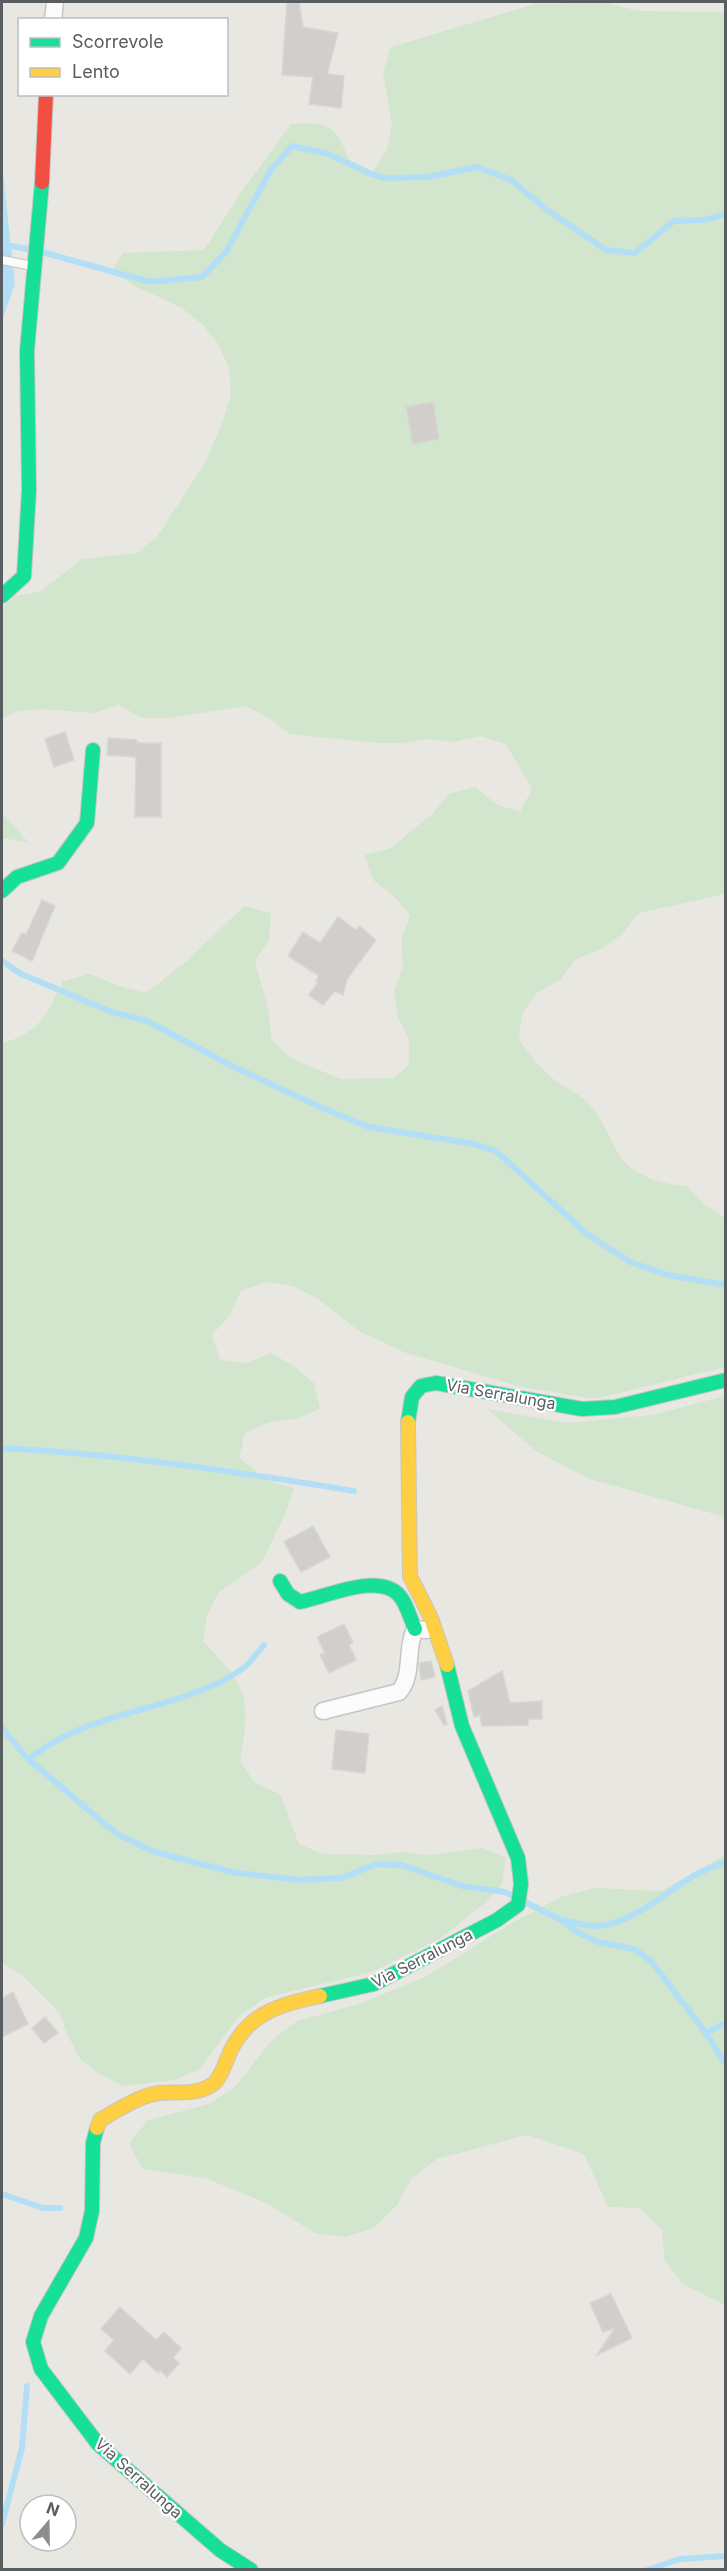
<svg xmlns="http://www.w3.org/2000/svg" width="727" height="2571" font-family="Inter,sans-serif">
	<rect width="100%" height="100%" fill="#e9e7e2"/>
	<g fill="#d1e6cc">
		<path d="M570 2H603L638 11 725 12V894L639 913 622 934 601 949 576 959 560 980 537 993 522 1014 519 1039C530 1055 541 1069 556 1081 567 1089 582 1095 590 1105 602 1119 608 1134 616 1150 630 1176 661 1184 687 1186L705 1205 725 1218V1367L594 1399 522 1387 406 1353 359 1331 317 1298 293 1286 267 1282 241 1291 230 1315 212 1335 220 1360 246 1363 271 1353 294 1366 314 1383 320 1409 296 1419 269 1422 245 1433 239 1458 268 1481 294 1488 285 1514 262 1562 219 1592 207 1615 203 1641C215 1654 228 1667 237 1681 251 1704 244 1737 240 1761L255 1783 280 1794 299 1844 323 1854 376 1855 403 1852 429 1855 482 1848 506 1858 502 1884 485 1903 441 1938 372 1972 267 1997 239 2016 200 2069 174 2080 124 2086 101 2075 80 2059 68 2036 60 2013 24 1977 2 1962V1043C40 1033 47 1014 63 981L89 974 119 986 146 993 187 961 244 906 271 913 269 940 255 961 269 1012 271 1039 290 1058 341 1079 393 1078 409 1065V1040L398 1017 394 991 403 967 401 941 410 916 394 896 373 880 365 855 391 848 432 814 449 794 475 787 496 804 520 812 532 789 506 744 480 736 454 742 428 739 402 743H377L290 734 269 718 246 706 169 718H142L119 705 94 713 40 709 15 712 2 719V608L15 596 41 591 82 559 137 553 157 537 205 463 223 420 231 395 229 368 219 345 203 325 182 308 135 286 112 270 123 253 204 250 242 191 291 124C328 121 336 125 349 160L373 171 387 149 392 124 383 73 391 47 535 4H561Z"/>
		<polygon points="2,813 28,842 2,838"/>
		<polygon points="725,1396 725,1517 590,1479 536,1451 487,1409 567,1423 652,1415"/>
		<polygon points="725,1855 725,2305 683,2284 665,2261 662,2230 640,2208 608,2207 584,2154 527,2135 437,2159 412,2178 397,2205 374,2228 344,2237 315,2233 264,2202 205,2178 143,2169 129,2144 148,2120 209,2104 235,2087 272,2040 297,2021 359,2004 427,1976 512,1923 563,1896 594,1888 661,1891"/>
	</g>
	<polygon fill="#b3dff6" points="2,163 15,284 2,321"/>
	<g fill="none" stroke-linecap="round" stroke-linejoin="round">
		<g stroke="#b3dff6" stroke-width="6">
			<polyline points="2,244 32,250"/>
			<polyline points="42,252 150,282 202,277 226,252 270,171 292,146 328,154 371,174 386,178 428,177 477,167 511,180 547,210 606,250 635,253 674,221 704,220 726,214"/>
			<polyline points="2,961 21,974 112,1012 147,1021 232,1066 320,1107 369,1127 474,1144 496,1151 587,1234 630,1262 668,1275 726,1285"/>
			<path d="M2 1448C120 1454 237 1472 354 1491"/>
			<polyline points="2,1728 28,1759 117,1834 155,1852 232,1872 298,1880 342,1878 376,1864 401,1865 462,1886 505,1892 513,1896"/>
			<path d="M28 1759C55 1739 86 1725 119 1716 158 1704 214 1692 246 1666 252 1660 258 1652 264 1645"/>
			<polyline points="525,1902 561,1920 577,1932 598,1942 634,1949 651,1961 706,2033 726,2065"/>
			<path d="M563 1920C576 1923 591 1928 605 1925 640 1918 665 1892 695 1875 704 1870 716 1866 726 1862"/>
			<polyline points="706,2033 726,2023"/>
			<polyline points="2,2194 43,2208 60,2208"/>
			<polyline points="2,2524 22,2448 27,2386"/>
			<polyline points="647,2570 680,2559 726,2556"/>
		</g>
	</g>
	<g fill="#d0cfcc" stroke="#d8d6d1" stroke-width="1.5">
		<polygon points="287,2 299,2 303,27 338,33 327,74 344,76 341,108 309,104 313,77 282,75"/>
		<polygon points="433,402 439,439 413,444 406,407"/>
		<polygon points="65,732 74,760 54,767 45,739"/>
		<polygon points="108,738 137,740 137,743 161,743 161,817 135,817 136,755 136,757 107,755"/>
		<polygon points="42,900 55,906 32,961 12,951 22,933 26,935"/>
		<polygon points="338,917 356,930 360,926 376,940 347,979 343,995 335,991 323,1005 309,995 318,982 316,981 319,976 288,956 303,932 320,943"/>
		<polygon points="313,1526 330,1557 301,1572 284,1542"/>
		<polygon points="344,1624 353,1643 349,1645 356,1660 329,1673 320,1655 325,1653 317,1637"/>
		<polygon points="431,1661 435,1677 421,1680 419,1663"/>
		<polygon points="502,1671 510,1703 542,1701 542,1719 528,1719 528,1725 482,1726 480,1715 474,1717 468,1691"/>
		<polygon points="442,1706 447,1724 444,1725 435,1710"/>
		<polygon points="336,1730 369,1734 365,1773 332,1769"/>
		<polygon points="13,1992 28,2024 2,2037 2,1998"/>
		<polygon points="45,2017 58,2033 44,2043 32,2028"/>
		<polygon points="611,2294 632,2338 597,2355 615,2328 603,2332 590,2303"/>
		<polygon points="120,2307 156,2340 164,2332 181,2348 173,2358 179,2363 167,2377 160,2370 158,2373 143,2359 130,2374 105,2351 114,2340 101,2329"/>
	</g>
	<g fill="none" stroke-linecap="round" stroke-linejoin="round">
		<g stroke="#c5c5c5" stroke-width="10">
			<polyline id="lane" points="2,260 33,266"/>
		</g>
		<g stroke="#c5c5c5" stroke-width="19">
			<g id="street">
				<polyline points="53,20 55,2"/>
				<path d="M323 1711 399 1692C414 1674 405 1650 415 1629L426 1630"/>
			</g>
		</g>
		<g stroke="#c6c6c6" stroke-width="16">
			<g id="fast">
				<polyline points="2,596 24,576 29,490 27,351 42,182"/>
				<polyline points="2,891 17,877 58,863 87,823 93,750"/>
				<polyline points="408,1422 412,1397 421,1386 436,1383 582,1409 615,1407 726,1380"/>
				<path d="M280 1581 288 1594 300 1602C326 1597 378 1572 399 1595 407 1604 410 1618 415 1629"/>
				<polyline points="320,1996 374,1984 497,1920 518,1905 521,1884 518,1858 462,1726 447,1665"/>
				<polyline points="97,2128 93,2143 92,2211 86,2238 41,2316 33,2342 41,2369 98,2444 220,2550 251,2570"/>
			</g>
		</g>
		<g stroke="#c6c6c6" stroke-width="16">
			<g id="slow">
				<polyline points="408,1422 410,1576 431,1618 447,1665"/>
				<path d="M97 2128 100 2120C118 2110 138 2096 159 2093 178 2091 196 2096 213 2084 221 2078 226 2061 230 2052 249 2012 280 2005 320 1996"/>
			</g>
		</g>
		<g stroke="#c6c6c6" stroke-width="16">
			<polyline id="jam" points="42,182 46,94"/>
		</g>
		<use href="#lane" stroke="#fcfbfb" stroke-width="8"/>
		<use href="#street" stroke="#fcfbfb" stroke-width="16"/>
		<use href="#fast" stroke="#16e098" stroke-width="14"/>
		<use href="#slow" stroke="#ffcf43" stroke-width="14"/>
		<use href="#jam" stroke="#f24e42" stroke-width="14"/>
	</g>
	<g text-anchor="middle" dominant-baseline="central" stroke-width="4.5" stroke-linejoin="round" paint-order="stroke">
		<g font-size="16" fill="#585d61" stroke="#fff">
			<text transform="translate(501 1394) rotate(10)">Via Serralunga</text>
			<text transform="translate(422 1958) rotate(-27)">Via Serralunga</text>
			<text transform="translate(139 2478) rotate(42)">Via Serralunga</text>
		</g>
	</g>
	<rect width="727" height="2571" fill="none" stroke="#585d61" stroke-width="6"/>
	<rect x="18" y="18" width="210" height="78" fill="#ffffff" stroke="#bcbec0" stroke-width="1.5"/>
	<rect x="30" y="38" width="30" height="9" fill="#16e098" stroke="#bcbec0" stroke-width="1.5"/>
	<text x="72" y="48" font-size="18" fill="#585d61">Scorrevole</text>
	<rect x="30" y="68" width="30" height="9" fill="#ffcf43" stroke="#bcbec0" stroke-width="1.5"/>
	<text x="72" y="78" font-size="18" fill="#585d61">Lento</text>
	<g transform="translate(48 2523) rotate(20)"><circle r="28" fill="#ffffff" stroke="#bcbec0" stroke-width="1.5"/>
	<path d="M0-4.5L10 22L0 15L-10 22Z" fill="#8b8d8e"/>
	<text y="-9" font-size="16" font-weight="bold" text-anchor="middle" fill="#585d61">N</text>
	</g>
</svg>
